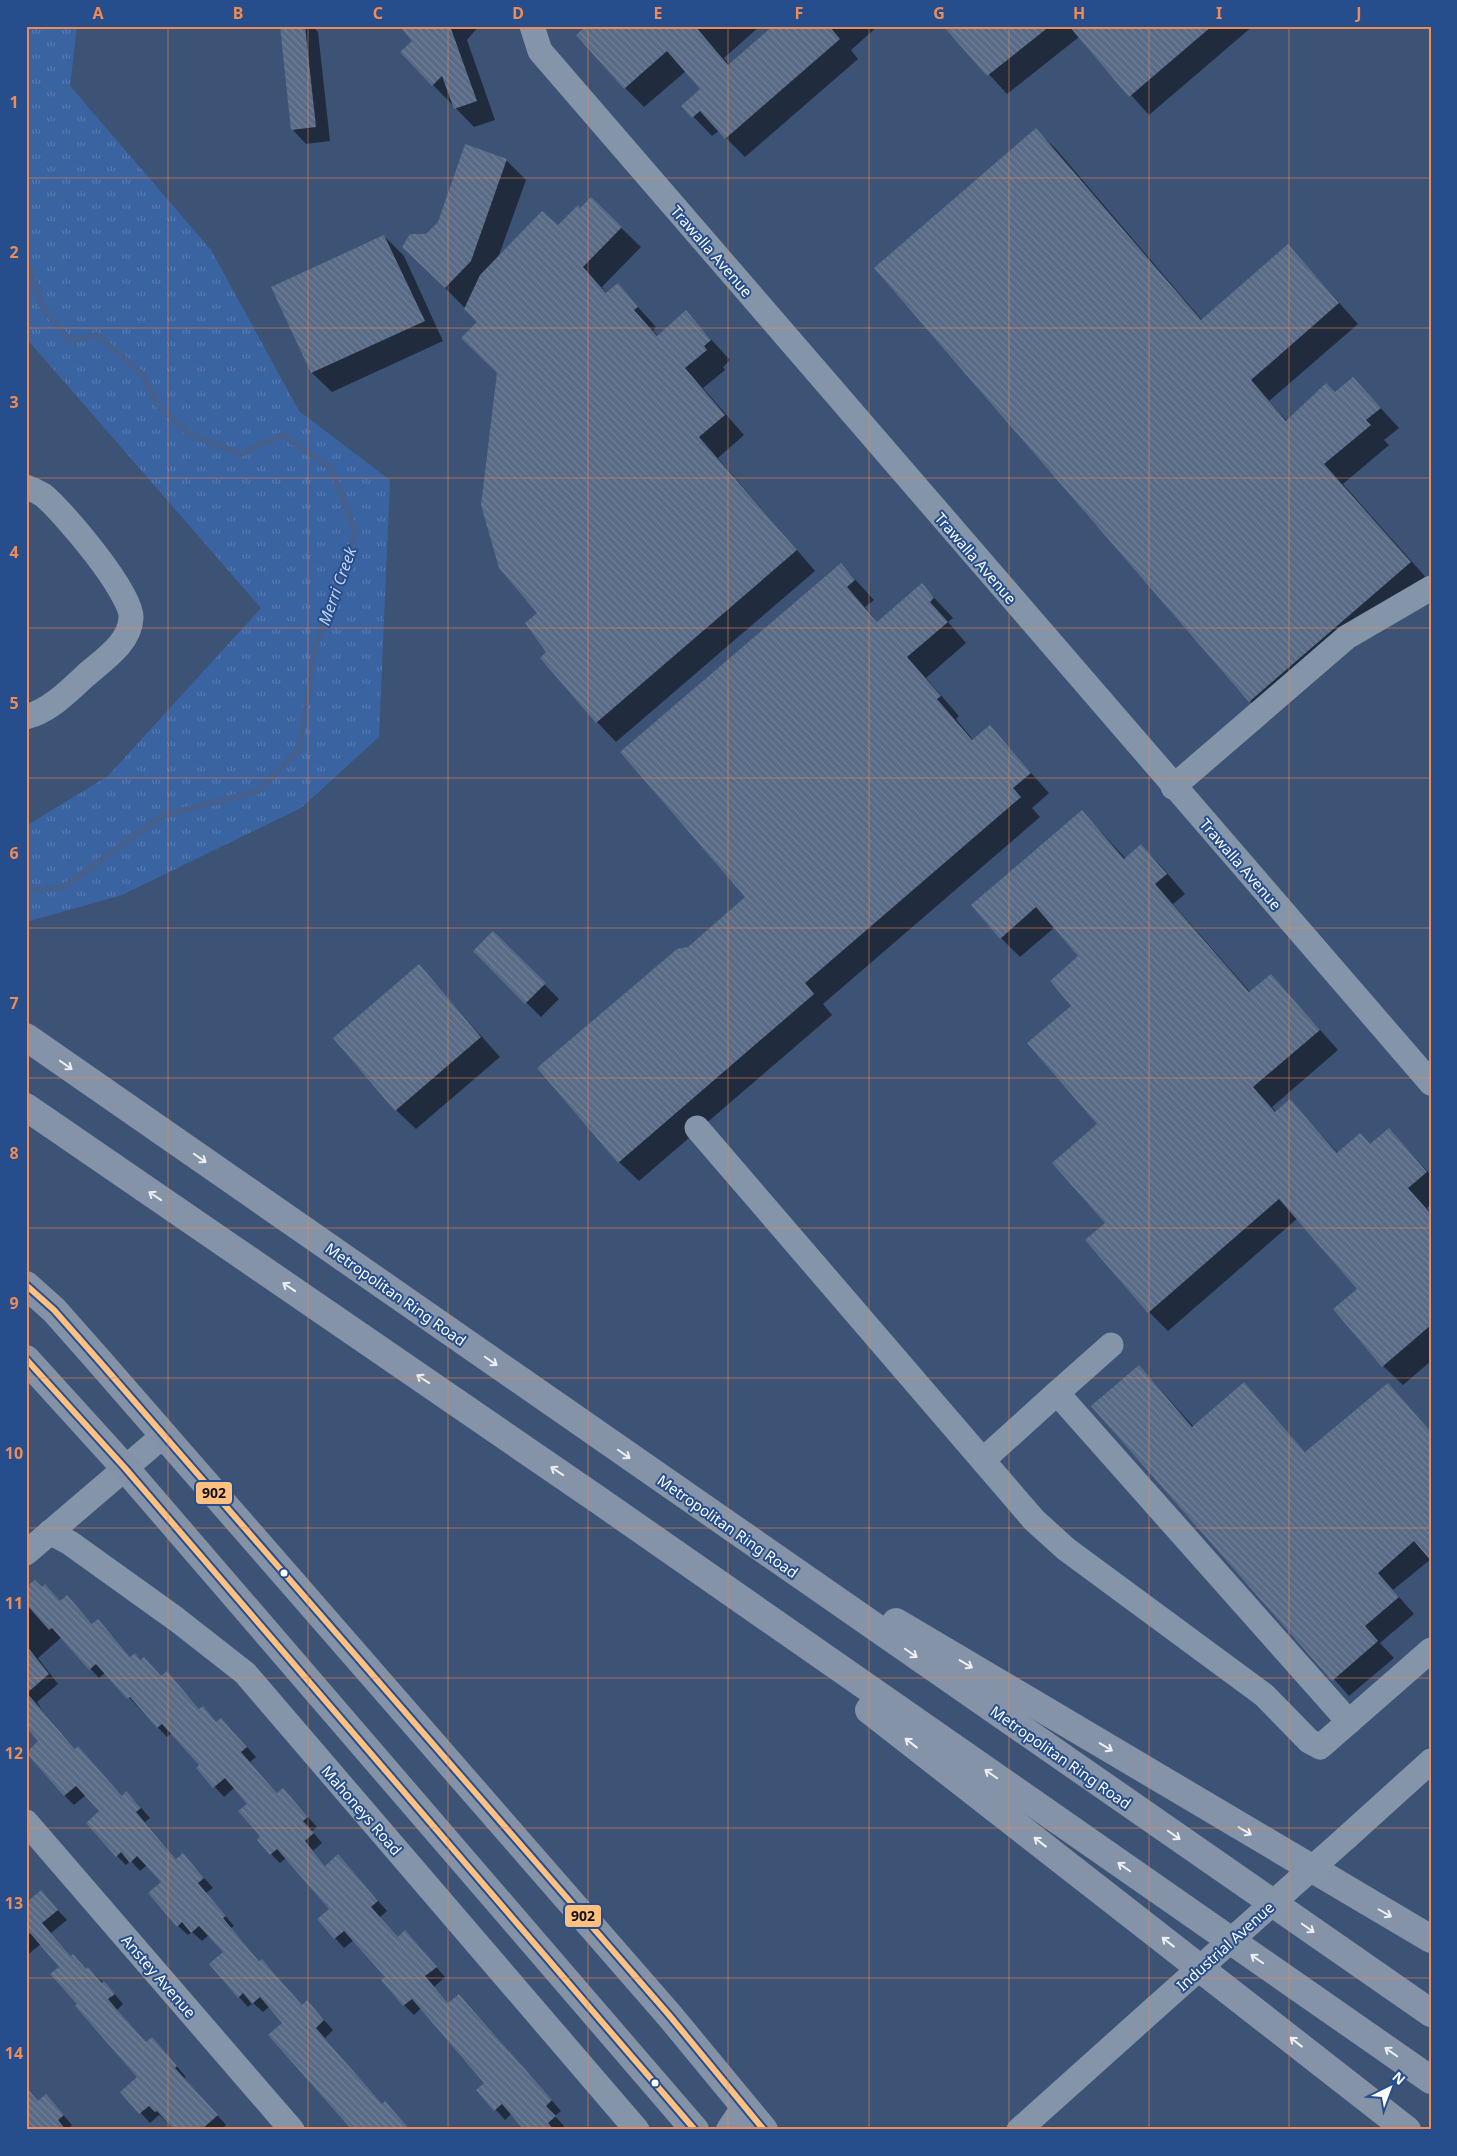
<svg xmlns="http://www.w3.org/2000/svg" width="1457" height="2156" font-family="'Noto Sans',sans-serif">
	<defs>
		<pattern id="grass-tufts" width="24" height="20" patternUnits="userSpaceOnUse" patternTransform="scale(1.25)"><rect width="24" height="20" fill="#3a63a2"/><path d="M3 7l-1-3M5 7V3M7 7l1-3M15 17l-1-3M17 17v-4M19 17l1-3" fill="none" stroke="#587ab0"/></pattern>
		<pattern id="building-back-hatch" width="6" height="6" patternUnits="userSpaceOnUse" patternTransform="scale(1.25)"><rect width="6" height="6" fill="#586a85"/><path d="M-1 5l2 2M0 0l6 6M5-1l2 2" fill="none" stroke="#718097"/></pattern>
	</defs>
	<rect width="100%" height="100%" fill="#3d5375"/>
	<polygon fill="url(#grass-tufts)" points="26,26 77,26 70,86 211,250 299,411 390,480 379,737 301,808 122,895 26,922 26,826 108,776 261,608 26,338"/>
	<g fill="#0007">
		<polygon points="281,26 312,26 318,32 330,141 306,144 292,129"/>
		<polygon points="400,26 479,26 467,40 495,120 474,127 433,85 414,41"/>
		<polygon points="588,26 760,26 724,58 730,65 775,26 878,26 851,50 858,59 745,157 719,131 712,136 683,106 702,89 686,71 644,107 625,88"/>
		<polygon points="945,26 1253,26 1149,115 1079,37 1007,94"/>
		<polygon points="1036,130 1056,149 1202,320 1288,245 1358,324 1269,401 1287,421 1335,394 1353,378 1399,428 1384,440 1389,445 1343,484 1430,582 1269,721 1250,701 876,268"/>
		<polygon points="506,160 526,180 498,258 558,227 591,199 641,247 602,287 607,294 618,285 656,327 653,330 658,336 686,312 730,360 723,367 725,370 703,388 744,435 718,458 815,571 616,742 597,722 548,652 539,613 499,373 479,322 404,247 426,235"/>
		<polygon points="384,236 404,256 443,341 332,392 312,373 273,288"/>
		<polygon points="841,564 874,600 865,607 878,623 922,585 941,605 953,618 948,622 966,643 926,678 959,716 956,719 974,741 990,727 1049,793 1032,808 1040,817 823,1004 832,1015 639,1181 619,1162 688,948 747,897"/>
		<polygon points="1082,811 1126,859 1141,846 1160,865 1185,894 1173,904 1251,993 1271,975 1338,1050 1272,1107 1276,1112 1290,1100 1338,1153 1371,1145 1389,1130 1431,1175 1431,1204 1427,1208 1431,1213 1431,1361 1403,1385 1383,1366 1359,1289 1298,1218 1168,1331 1149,1312 1107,1223 1099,1125 1073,1006 1080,957 1055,927 1020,957 1001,938"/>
		<polygon points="493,933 559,999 541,1017 474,951"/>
		<polygon points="419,966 500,1057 416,1129 396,1110"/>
		<polygon points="1139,1366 1194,1427 1244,1384 1306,1453 1388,1385 1431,1432 1431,1559 1393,1590 1414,1614 1380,1643 1394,1658 1349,1696 1093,1406"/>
		<polygon points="26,1589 60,1602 67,1596 93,1625 107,1630 131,1658 141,1661 161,1677 167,1672 200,1710 217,1723 231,1729 256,1757 250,1762 278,1794 292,1799 317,1827 312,1831 322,1843 313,1851 326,1867 347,1866 387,1911 380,1917 398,1938 414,1942 445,1977 434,1987 449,2004 459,1995 469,2005 561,2111 555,2116 564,2126 560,2130 526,2130 512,2113 505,2120 478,2090 486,2083 421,2008 414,2015 404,2005 387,1977 354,1940 344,1948 318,1919 331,1909 286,1858 280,1863 271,1854 248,1804 234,1788 224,1797 198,1768 201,1766 172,1733 167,1737 105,1673 99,1678 62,1637 38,1658 58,1684 37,1702 42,1710 76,1750 122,1797 136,1802 150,1818 145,1822 177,1860 192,1864 213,1888 206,1893 234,1926 231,1928 260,1962 262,1960 272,1970 302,2006 316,2011 333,2030 325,2038 382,2105 410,2130 284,2023 270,2006 263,2012 253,2003 248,2007 239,1997 224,1952 209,1935 202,1941 192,1932 188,1935 178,1926 162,1882 147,1865 140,1871 131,1861 126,1865 117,1856 101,1811 86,1795 74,1805 64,1795 40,1741 26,1725"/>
		<polygon points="41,1892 67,1920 51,1933 72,1957 86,1970 88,1968 113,1992 123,2004 117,2010 146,2044 161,2048 186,2077 184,2078 226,2125 224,2127 227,2130 175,2130 159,2115 150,2123 122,2092 139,2078 79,2005 61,1967 41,1944 26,1956 26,1905"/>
		<polygon points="38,2102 55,2105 72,2125 67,2130 26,2130"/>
	</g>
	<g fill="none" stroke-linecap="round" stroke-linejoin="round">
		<polyline stroke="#45608d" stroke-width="6" points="26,259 43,308 70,341 97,335 142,374 159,406 189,434 240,454 282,435 331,468 356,533 316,644 299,750 258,791 162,816 62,888 26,890"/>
	</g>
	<g fill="url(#building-back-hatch)">
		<polygon points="280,26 305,26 316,127 291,130"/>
		<polygon points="399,26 450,26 477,101 454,109 442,76 432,86 400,52 412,41"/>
		<polygon points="586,26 695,26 728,65 773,26 829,26 840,39 725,139 700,111 692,118 681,106 700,89 667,51 624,89 576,35"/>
		<polygon points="943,26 1050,26 987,76"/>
		<polygon points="1069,26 1212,26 1129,97"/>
		<polygon points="1036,128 1201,320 1288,244 1339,303 1251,380 1286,421 1326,383 1335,392 1353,377 1381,408 1366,420 1371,425 1324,464 1411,562 1249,702 874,268"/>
		<polygon points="465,144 507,159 471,261 445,288 402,247 410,234 426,234 438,222"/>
		<polygon points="591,197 622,227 583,267 606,293 618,283 638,307 634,310 657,336 686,310 711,340 704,346 707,350 685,368 725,415 699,437 797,550 596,723 540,658 546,652 525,623 537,613 499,568 481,505 497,373 461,338 477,322 464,309 480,275 542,211 558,225 578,205 580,208"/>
		<polygon points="384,235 425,321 311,373 271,287"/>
		<polygon points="841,563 855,580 847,587 877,622 922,583 934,598 930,602 948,622 907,657 941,696 937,699 972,740 990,725 1031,773 1013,788 1021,797 805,983 814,994 618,1163 537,1068 677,949 688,947 745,897 620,752"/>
		<polygon points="1082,810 1124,859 1141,844 1167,874 1155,884 1249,992 1271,974 1320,1030 1253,1087 1275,1112 1290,1099 1337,1153 1360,1133 1370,1144 1389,1128 1427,1172 1408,1188 1431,1214 1431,1325 1382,1367 1333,1309 1357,1289 1279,1199 1148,1313 1085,1240 1105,1223 1052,1163 1097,1124 1027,1043 1071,1006 1050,981 1078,956 1036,907 1000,939 971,905"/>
		<polygon points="493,931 546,983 525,1004 473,951"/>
		<polygon points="419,964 481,1037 395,1111 333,1038"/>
		<polygon points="1139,1365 1192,1427 1244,1382 1305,1452 1388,1383 1431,1432 1431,1561 1414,1541 1378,1573 1399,1597 1365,1626 1378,1641 1332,1681 1091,1406"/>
		<polygon points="35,1580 42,1587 45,1584 60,1601 67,1595 92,1624 98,1619 130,1657 135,1653 140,1660 144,1657 161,1676 167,1671 199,1709 203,1706 216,1722 221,1718 247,1747 241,1752 263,1777 277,1793 283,1788 308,1817 303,1821 314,1833 305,1841 325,1866 338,1854 378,1901 371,1907 398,1937 405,1930 437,1967 425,1976 448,2003 459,1994 552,2100 546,2106 556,2116 548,2123 554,2130 524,2130 502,2104 494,2111 476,2090 484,2083 412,1999 403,2006 381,1980 385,1977 344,1931 334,1939 317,1919 329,1909 277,1849 270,1855 257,1840 260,1836 238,1811 247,1804 225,1778 213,1788 196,1768 199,1765 162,1724 157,1728 130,1697 127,1699 96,1664 89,1670 52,1628 49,1630 26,1604 26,1587"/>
		<polygon points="26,1645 49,1674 27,1693 75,1749 78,1746 122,1796 126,1791 141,1808 136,1812 176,1859 183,1853 204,1878 198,1883 226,1916 223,1918 259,1961 262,1959 302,2005 307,2000 324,2020 316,2028 382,2104 385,2101 410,2130 352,2130 268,2035 282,2023 260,1997 252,2004 243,1993 238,1998 209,1964 223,1952 199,1926 191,1933 182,1922 177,1927 148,1893 161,1882 137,1856 130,1863 121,1852 116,1857 86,1823 99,1811 76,1786 64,1796 26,1753 38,1741 26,1727"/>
		<polygon points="41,1890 58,1910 42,1923 71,1956 73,1954 86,1969 88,1967 102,1983 104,1981 115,1994 108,1999 119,2012 146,2042 152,2037 177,2066 175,2068 218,2115 201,2130 174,2130 157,2111 155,2112 149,2106 139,2114 120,2092 137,2077 75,2006 77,2004 50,1974 59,1967 30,1933 26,1937 26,1903"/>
		<polygon points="26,2087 38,2101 46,2094 64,2115 58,2120 66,2130 26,2130"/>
	</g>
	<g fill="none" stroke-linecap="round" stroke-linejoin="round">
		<g stroke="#8494a9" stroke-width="25">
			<polyline points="532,26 540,51 1431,1083"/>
			<path d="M26 487C32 489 38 492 43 495 63 511 133 594 131 618 130 643 103 660 85 676 68 692 49 711 26 717"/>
			<polyline points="1173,787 1347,637 1431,588"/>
			<polyline points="697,1128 1034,1520 1066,1549 1264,1695 1309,1741 1320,1747 1431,1650"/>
			<polyline points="1057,1393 1111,1345"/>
			<polyline points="984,1459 1057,1393 1349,1722"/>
			<polyline points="50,1532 70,1543 176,1619 245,1673 637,2130"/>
			<polyline points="26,1553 164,1435"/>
			<polyline points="26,1822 292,2130"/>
			<polyline points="1347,1837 1431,1761"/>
			<polyline points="1019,2130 1155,2008"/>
		</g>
		<g stroke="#8392a7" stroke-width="28">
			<polyline points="26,1285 54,1310 100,1362 669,2015 764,2130"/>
			<polyline points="26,1359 125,1468 695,2130"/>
			<polyline points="730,2130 745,2108"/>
		</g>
		<g stroke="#8493a8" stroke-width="28">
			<polyline points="26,1037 1431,2013"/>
			<polyline points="26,1107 597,1499 1431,2080"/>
			<polyline points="896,1622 1431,1939"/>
			<polyline points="869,1710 1407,2130"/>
		</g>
		<polyline stroke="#8494a9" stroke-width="25" points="1155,2008 1347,1837"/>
		<g stroke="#264d8c" stroke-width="10">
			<g id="bus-1">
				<polyline points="26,1285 54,1310 100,1362 669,2015 764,2130"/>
				<polyline points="26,1359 125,1468 695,2130"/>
			</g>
		</g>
		<use href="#bus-1" stroke="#ffc080" stroke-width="6"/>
	</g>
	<defs><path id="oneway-shaft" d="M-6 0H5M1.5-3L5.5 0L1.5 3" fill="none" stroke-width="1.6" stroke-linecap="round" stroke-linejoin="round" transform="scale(1.25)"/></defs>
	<g stroke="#edeff2">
		<use href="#oneway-shaft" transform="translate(66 1065) rotate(35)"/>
		<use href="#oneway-shaft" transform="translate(200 1158) rotate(35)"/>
		<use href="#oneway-shaft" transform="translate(155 1196) rotate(-146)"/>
		<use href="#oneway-shaft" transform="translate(289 1287) rotate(-146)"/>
		<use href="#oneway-shaft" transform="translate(491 1361) rotate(35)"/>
		<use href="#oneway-shaft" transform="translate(423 1379) rotate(-146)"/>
		<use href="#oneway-shaft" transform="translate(624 1454) rotate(35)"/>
		<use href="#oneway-shaft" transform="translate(557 1471) rotate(-146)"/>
		<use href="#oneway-shaft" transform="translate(911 1653) rotate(35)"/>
		<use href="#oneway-shaft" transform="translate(966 1664) rotate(31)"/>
		<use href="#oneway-shaft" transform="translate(911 1743) rotate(-142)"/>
		<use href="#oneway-shaft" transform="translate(1106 1747) rotate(31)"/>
		<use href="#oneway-shaft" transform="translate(991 1774) rotate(-145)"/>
		<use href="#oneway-shaft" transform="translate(1245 1831) rotate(31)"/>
		<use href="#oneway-shaft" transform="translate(1174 1835) rotate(35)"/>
		<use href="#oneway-shaft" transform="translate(1040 1842) rotate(-142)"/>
		<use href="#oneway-shaft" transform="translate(1124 1867) rotate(-145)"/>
		<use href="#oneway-shaft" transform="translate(1385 1913) rotate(30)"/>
		<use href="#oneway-shaft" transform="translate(1308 1928) rotate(35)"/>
		<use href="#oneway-shaft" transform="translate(1168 1942) rotate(-142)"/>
		<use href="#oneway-shaft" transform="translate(1257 1959) rotate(-145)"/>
		<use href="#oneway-shaft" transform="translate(1296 2042) rotate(-142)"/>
		<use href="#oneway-shaft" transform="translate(1391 2052) rotate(-145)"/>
	</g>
	<path fill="none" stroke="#ef8b55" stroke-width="1" stroke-opacity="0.55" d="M168 26V2130M308 26V2130M448 26V2130M588 26V2130M728 26V2130M869 26V2130M1009 26V2130M1149 26V2130M1289 26V2130M26 178H1431M26 328H1431M26 478H1431M26 628H1431M26 778H1431M26 928H1431M26 1078H1431M26 1228H1431M26 1378H1431M26 1528H1431M26 1678H1431M26 1828H1431M26 1978H1431"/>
	<g fill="#fff" stroke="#264d8c" stroke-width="2">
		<circle cx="284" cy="1573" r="4.5"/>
		<circle cx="655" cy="2083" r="4.5"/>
	</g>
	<g text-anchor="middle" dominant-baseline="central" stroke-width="4" stroke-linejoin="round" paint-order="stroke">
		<g font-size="15" fill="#fff" stroke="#264d8c">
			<text transform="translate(712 251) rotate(49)">Trawalla Avenue</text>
			<text transform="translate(976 558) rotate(49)">Trawalla Avenue</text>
			<text transform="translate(1241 864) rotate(49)">Trawalla Avenue</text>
			<text transform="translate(396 1294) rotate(35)">Metropolitan Ring Road</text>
			<text transform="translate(728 1526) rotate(35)">Metropolitan Ring Road</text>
			<text transform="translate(1061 1757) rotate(35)">Metropolitan Ring Road</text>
			<text transform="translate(362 1810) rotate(49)">Mahoneys Road</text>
			<text transform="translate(1225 1946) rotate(-42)">Industrial Avenue</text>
			<text transform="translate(159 1976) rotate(49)">Anstey Avenue</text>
		</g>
		<g font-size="16" font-style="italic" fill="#c1d4f1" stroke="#264d8c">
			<text transform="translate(337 586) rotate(-70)">Merri Creek</text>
		</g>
	</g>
	<g stroke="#264d8c" stroke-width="2">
		<rect x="195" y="1481" width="38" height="24" rx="5" fill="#ffc080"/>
		<rect x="564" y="1904" width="38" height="24" rx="5" fill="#ffc080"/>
	</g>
	<g font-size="14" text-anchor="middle" font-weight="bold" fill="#111">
		<text x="214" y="1498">902</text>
		<text x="583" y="1921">902</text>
	</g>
	<rect width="1457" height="2156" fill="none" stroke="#264d8c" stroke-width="55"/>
	<g transform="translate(1390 2088) rotate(42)" stroke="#264d8c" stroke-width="4" paint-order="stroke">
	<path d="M0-4L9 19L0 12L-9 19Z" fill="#ffffff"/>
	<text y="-8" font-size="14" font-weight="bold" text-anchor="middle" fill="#ffffff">N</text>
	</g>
	<rect x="28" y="28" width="1402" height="2100" fill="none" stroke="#ef8b55" stroke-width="2"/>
	<g font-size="16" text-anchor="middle" font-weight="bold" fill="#ef8b55">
		<text x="98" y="19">A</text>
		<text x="238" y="19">B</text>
		<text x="378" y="19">C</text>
		<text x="518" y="19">D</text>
		<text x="658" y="19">E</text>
		<text x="799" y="19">F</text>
		<text x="939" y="19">G</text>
		<text x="1079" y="19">H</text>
		<text x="1219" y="19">I</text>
		<text x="1359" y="19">J</text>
		<text x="14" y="108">1</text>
		<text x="14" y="258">2</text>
		<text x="14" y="408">3</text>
		<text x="14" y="558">4</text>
		<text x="14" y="709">5</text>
		<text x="14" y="859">6</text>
		<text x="14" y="1009">7</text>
		<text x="14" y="1159">8</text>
		<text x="14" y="1309">9</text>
		<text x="14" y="1459">10</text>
		<text x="14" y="1609">11</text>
		<text x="14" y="1759">12</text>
		<text x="14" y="1909">13</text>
		<text x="14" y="2059">14</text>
	</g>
</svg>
